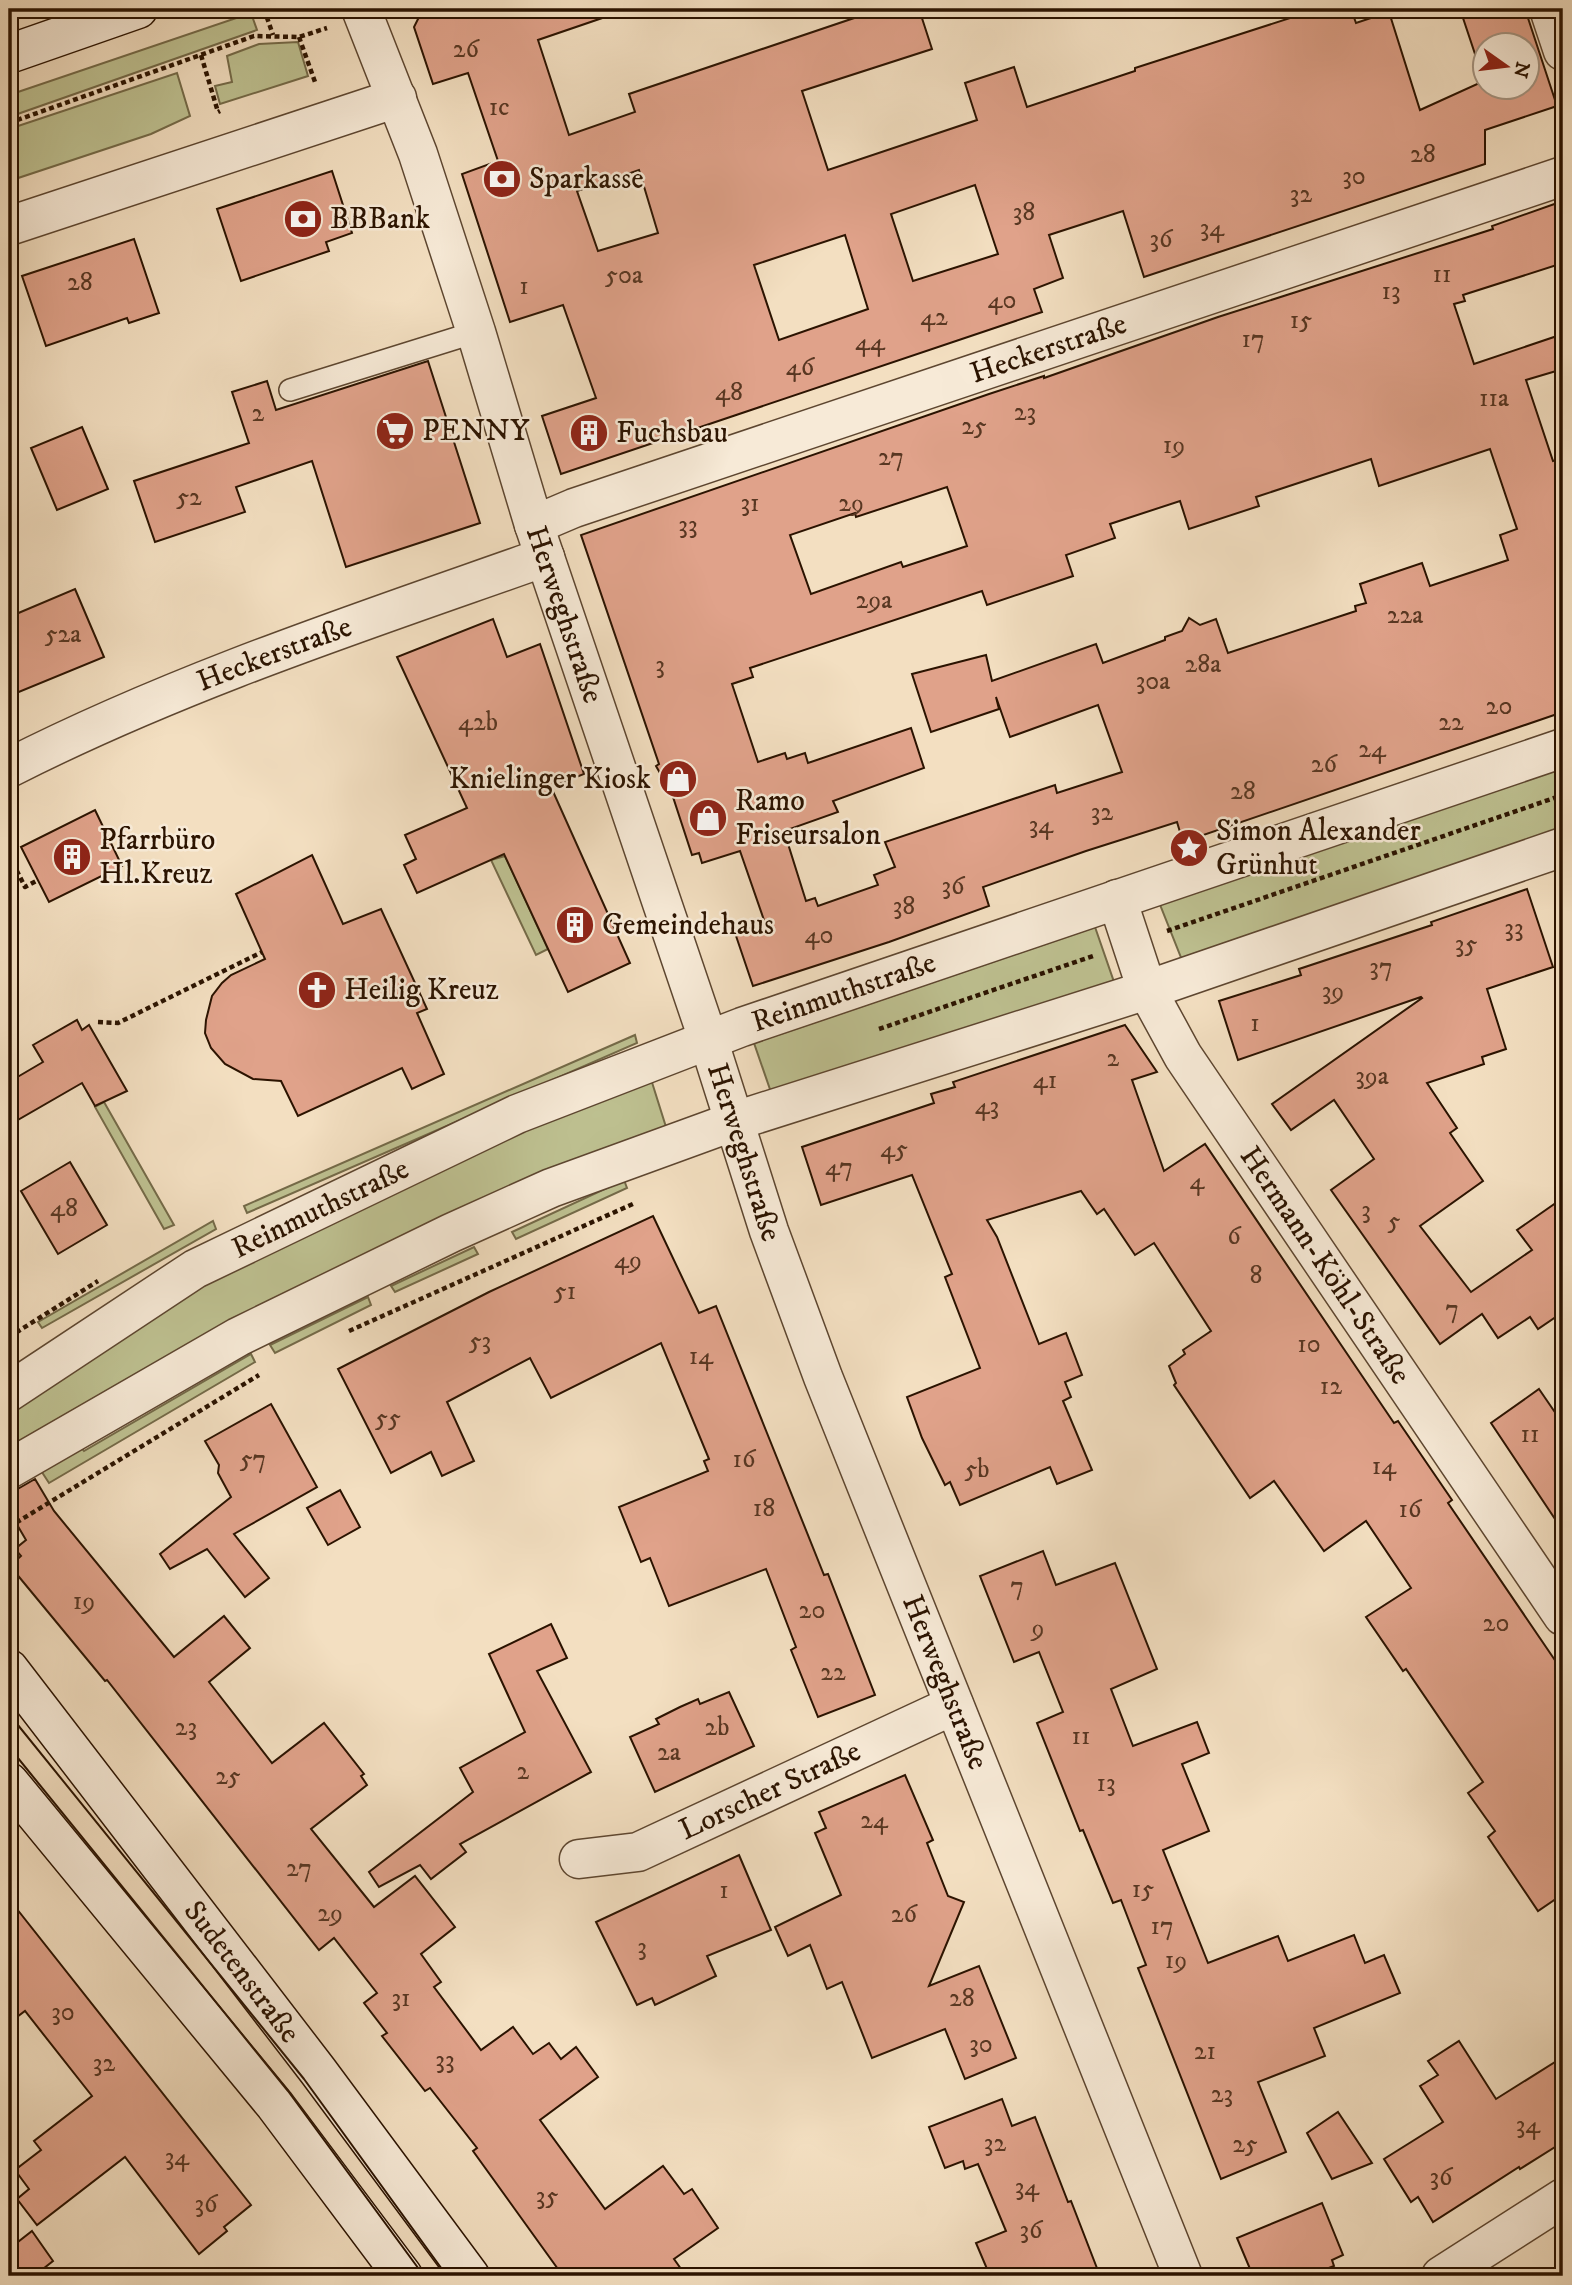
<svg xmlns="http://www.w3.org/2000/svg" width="1572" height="2285" font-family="'IM FELL DW Pica',serif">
	<rect width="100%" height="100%" fill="#f3dfc1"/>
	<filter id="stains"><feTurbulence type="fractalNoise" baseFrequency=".00286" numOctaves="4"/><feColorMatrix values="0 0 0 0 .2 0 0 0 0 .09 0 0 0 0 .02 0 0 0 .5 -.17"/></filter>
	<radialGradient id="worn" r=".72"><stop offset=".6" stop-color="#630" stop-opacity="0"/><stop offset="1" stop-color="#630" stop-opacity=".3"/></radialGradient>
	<g fill="#bec191" stroke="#746a48" stroke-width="2">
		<polygon points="251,13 257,30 9,117 9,95"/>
		<polygon points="298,42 308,76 220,104 215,86 232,82 227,56 259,44"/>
		<polygon points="177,73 190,116 151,134 9,181 9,129"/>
		<polygon points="1563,762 1563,828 1182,960 1157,897"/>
		<polygon points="505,856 548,949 536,955 491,860"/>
		<polygon points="1095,927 1114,982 773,1098 754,1043"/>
		<polygon points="635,1035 637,1043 247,1213 244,1206"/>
		<polygon points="650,1076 666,1127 291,1291 141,1371 9,1447 9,1406 195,1288 457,1156"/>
		<polygon points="104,1102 174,1225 164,1229 95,1107"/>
		<polygon points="624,1180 627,1188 516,1239 512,1232"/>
		<polygon points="213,1221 216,1229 42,1328 38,1322"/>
		<polygon points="474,1247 478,1254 395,1292 391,1286"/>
		<polygon points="368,1297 371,1305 275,1353 270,1345"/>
		<polygon points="251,1354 255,1362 49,1483 38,1466 76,1441 84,1451"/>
	</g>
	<g fill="#e0a28a" stroke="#2b1300" stroke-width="2" fill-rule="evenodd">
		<path d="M423 9H613L614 14 538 40 569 135 635 112 629 94 863 15 861 9H919L932 49 802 91 828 170 977 120 965 83 1014 67 1027 107 1135 71V68L1318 9H1351L1356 23 1389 12 1420 110 1484 81 1460 9H1525L1557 106 1485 130V164L1144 277 1123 211 1049 235 1063 278 1034 289 1042 312 561 474 542 416 596 398 563 305 510 322 462 174 498 161 468 73 433 84 414 27ZM1485 46H1527V88H1485ZM639 170 658 233 598 251 577 191ZM975 185 998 254 913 281 891 214ZM845 235 868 309 779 340 754 265Z"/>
		<polygon points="332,171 352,233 326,242 329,251 241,281 217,209"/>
		<path d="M1563 201V263L1463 295 1465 301 1454 304 1474 364 1563 334V369L1526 380 1553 461 1563 458V712L1183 842 1177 822 1086 851 983 887 989 906 889 942 753 986 735 933 765 923 740 851 702 863 699 853 692 855 672 794 656 766 659 764 581 535 989 394 1044 376V378L1218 317 1493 229 1492 226ZM1490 449 1517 529 1500 535 1508 560 1430 586 1422 563 1360 584 1366 603 1355 606 1356 611 1228 653 1216 619 1200 625 1189 618 1182 631 1165 637V640L1103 663 1096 644 992 681 986 655 912 674 931 732 999 709 996 697 1010 737 1098 705 1122 772 1057 793 1055 785 885 842 895 867 874 875 878 885 818 906 815 898 806 901 784 831 838 812 833 801 924 768 911 728 808 763 805 753 787 759 785 753 758 762 732 684 753 677 750 668 982 591 987 605 1073 576 1066 555 1115 538 1110 524 1180 501 1189 529 1259 506 1256 497 1371 459 1379 486ZM947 487 967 546 903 567 901 562 811 594 790 535 855 513 856 517Z"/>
		<polygon points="134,239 159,313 129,323 127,318 46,346 22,276"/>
		<polygon points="428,361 480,523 346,567 312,461 236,487 245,512 155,542 134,481 249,443 232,392 267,381 276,410"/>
		<polygon points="82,427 108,489 57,510 31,448"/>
		<polygon points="75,589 104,657 9,696 9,617"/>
		<polygon points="493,619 507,657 540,644 584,774 551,787 630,963 568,992 504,854 417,893 404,865 416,859 405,835 467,808 397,657"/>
		<polygon points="95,810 122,866 49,902 21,847"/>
		<polygon points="312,855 343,924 381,909 427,1009 417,1013 444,1074 412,1089 402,1068 298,1116 281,1081 253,1079 225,1064 211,1048 205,1033 206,1020 212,996 222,983 231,975 265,959 236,894"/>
		<polygon points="1527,889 1553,967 1487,989 1506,1049 1482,1057 1484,1064 1427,1083 1457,1128 1450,1133 1483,1181 1420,1226 1471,1292 1532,1250 1517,1230 1563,1198 1563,1312 1538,1329 1530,1317 1498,1338 1482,1314 1440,1344 1331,1190 1374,1159 1334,1100 1291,1130 1272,1104 1422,998 1421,997 1238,1060 1219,1001 1301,975 1299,969 1432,925 1431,922"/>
		<polygon points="77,1020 82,1030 89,1025 127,1091 95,1106 82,1083 9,1125 9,1082 43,1062 33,1045"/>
		<polygon points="1125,1025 1157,1072 1132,1080 1164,1171 1205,1144 1394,1423 1398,1421 1452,1500 1448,1503 1563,1672 1563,1894 1538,1911 1488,1837 1495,1831 1468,1793 1483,1782 1406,1669 1403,1671 1366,1617 1411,1588 1366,1521 1324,1551 1274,1481 1250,1498 1174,1385 1176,1383 1169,1366 1185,1354 1183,1350 1211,1331 1154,1243 1135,1255 1104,1209 1097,1214 1081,1191 987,1220 997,1237 1039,1344 1066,1333 1082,1375 1065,1382 1071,1397 1063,1401 1092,1470 1057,1484 1050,1467 960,1505 950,1482 945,1485 922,1438 907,1397 980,1368 945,1277 952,1274 912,1175 821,1205 802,1147 934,1103 931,1094 955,1087 953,1082"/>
		<polygon points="70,1162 107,1225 58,1254 21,1191"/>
		<polygon points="653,1216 699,1313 716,1306 824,1575 828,1574 875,1695 818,1717 791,1650 796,1647 766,1569 669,1606 650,1558 641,1562 619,1507 708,1471 704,1461 709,1459 661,1343 551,1398 530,1358 447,1402 474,1461 442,1476 431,1452 391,1473 338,1369 489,1292"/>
		<polygon points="1539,1389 1563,1424 1563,1531 1491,1423"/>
		<polygon points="271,1404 317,1487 234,1534 269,1578 245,1597 207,1549 170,1569 160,1554 231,1497 218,1473 219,1465 205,1441"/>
		<polygon points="35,1479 54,1511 174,1657 224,1616 250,1648 209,1682 272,1763 324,1723 364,1774 361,1776 367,1785 311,1829 374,1907 415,1876 455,1927 421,1954 441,1982 434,1987 481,2050 513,2027 533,2054 549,2043 561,2059 576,2047 598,2077 540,2120 605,2209 663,2166 684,2194 692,2189 718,2228 674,2259 686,2276 563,2276 473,2151 477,2148 430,2088 425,2091 382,2036 387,2033 364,2003 377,1993 334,1938 319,1950 107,1680 105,1681 10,1566 21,1556 15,1549 26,1540 9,1511 9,1494"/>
		<polygon points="340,1490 360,1527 328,1545 307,1508"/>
		<polygon points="1043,1551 1056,1585 1115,1563 1157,1669 1111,1689 1133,1746 1197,1722 1209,1753 1182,1764 1209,1831 1163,1850 1208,1963 1278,1936 1288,1961 1354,1935 1365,1963 1384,1955 1400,1993 1314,2028 1325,2056 1258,2082 1286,2152 1221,2179 1138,1968 1146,1965 1121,1900 1113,1903 1083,1830 1080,1831 1037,1723 1063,1712 1039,1652 1014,1662 980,1576"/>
		<polygon points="551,1624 567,1658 537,1671 591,1772 460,1844 466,1852 431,1879 420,1865 379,1887 369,1872 473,1792 460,1768 525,1732 489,1654"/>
		<polygon points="729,1692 754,1746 655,1792 630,1737 659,1724 656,1719 680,1707 698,1699 700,1704"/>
		<polygon points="905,1775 933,1840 927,1843 948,1896 964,1902 929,1986 979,1966 1016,2058 965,2079 945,2029 872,2058 842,1982 827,1989 810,1945 788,1956 775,1927 841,1895 815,1833 826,1828 819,1812"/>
		<polygon points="739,1855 771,1930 707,1956 716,1976 655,2005 652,1998 637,2005 596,1922"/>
		<polygon points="9,1899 251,2205 224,2227 227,2231 199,2254 125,2157 37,2225 17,2199 29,2189 15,2170 41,2150 34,2141 92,2096 25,2011 9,2023"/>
		<polygon points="1459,2041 1496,2099 1563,2057 1563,2142 1520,2169 1519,2167 1433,2222 1418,2197 1411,2202 1384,2159 1443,2122 1420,2086 1438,2075 1428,2061"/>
		<polygon points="1002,2099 1012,2126 1035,2117 1068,2202 1071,2201 1100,2276 990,2276 976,2243 1006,2231 978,2164 965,2169 963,2161 945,2168 929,2127"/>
		<polygon points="1338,2112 1372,2163 1332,2179 1307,2133"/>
		<polygon points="1322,2203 1343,2255 1332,2260 1334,2266 1308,2276 1253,2276 1237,2238"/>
		<polygon points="32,2231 53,2261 34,2276 9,2276 9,2249"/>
	</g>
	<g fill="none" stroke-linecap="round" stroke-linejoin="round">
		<g stroke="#5d4630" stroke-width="24">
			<polyline id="service" points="290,390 476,332"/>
		</g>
		<g stroke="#5d4630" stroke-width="41">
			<g id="minor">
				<path id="s1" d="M361 9 418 154 476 332 534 525 708 1039 769 1231 823 1377 1183 2276"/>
				<polyline points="1549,9 1563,51"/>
				<polyline points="9,226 397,98"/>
				<path id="s2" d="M534 525 574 508 1563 176"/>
				<path id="s3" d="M9 768C180 681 364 621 545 557"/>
				<path id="s4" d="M1117 899 1147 990 1183 1056 1563 1616"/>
				<path id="s5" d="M9 1392 195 1269 517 1114 742 1027 1563 748"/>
				<polyline points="9,1469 238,1337 451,1233 551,1188 735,1121 1147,990 1563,847"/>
				<path id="s6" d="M579 1859 638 1852 954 1705"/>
				<polyline points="1441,2276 1563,2198"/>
			</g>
		</g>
		<g stroke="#2b1300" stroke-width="41">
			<g id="secondary">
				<polyline points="9,54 138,9"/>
				<path id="s7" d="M9 1669 318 2071 470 2276"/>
				<polyline points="9,1782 275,2105 403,2276"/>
			</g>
		</g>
		<g stroke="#2b1300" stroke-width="4.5" stroke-dasharray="5 3.5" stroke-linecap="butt">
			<polyline points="264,9 273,35"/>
			<polyline points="299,37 315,82"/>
			<polyline points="201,55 218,112 220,111"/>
			<polyline points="9,123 254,36 299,37 327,28"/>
			<polyline points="9,855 25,887 38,880"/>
			<polyline points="1167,931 1563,795"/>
			<polyline points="98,1022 118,1023 262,952"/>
			<polyline points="879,1029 1096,955"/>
			<polyline points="349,1331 635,1203"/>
			<polyline points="9,1337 98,1281"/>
			<polyline points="9,1527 259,1375"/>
		</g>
		<use href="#service" stroke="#f7ead7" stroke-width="21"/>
		<use href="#minor" stroke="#f7ead7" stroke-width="38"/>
		<use href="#secondary" stroke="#f7ead7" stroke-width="38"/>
		<g stroke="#2b1300" stroke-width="2">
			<polyline points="9,1714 304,2079 447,2276"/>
			<polyline points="9,1747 288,2091 424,2276"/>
		</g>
	</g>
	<defs>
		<g id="bank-disc" transform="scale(2.0125)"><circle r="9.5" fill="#8f2418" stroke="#f7ead7"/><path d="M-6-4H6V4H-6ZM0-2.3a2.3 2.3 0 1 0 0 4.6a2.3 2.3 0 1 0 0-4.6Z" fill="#fff"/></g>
		<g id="supermarket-disc" transform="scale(2.0125)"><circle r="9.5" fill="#8f2418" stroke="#f7ead7"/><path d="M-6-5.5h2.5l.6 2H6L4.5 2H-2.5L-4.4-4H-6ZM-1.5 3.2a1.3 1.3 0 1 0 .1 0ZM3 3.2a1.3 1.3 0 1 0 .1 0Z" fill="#fff"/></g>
		<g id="building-disc" transform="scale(2.0125)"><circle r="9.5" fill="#8f2418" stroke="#f7ead7"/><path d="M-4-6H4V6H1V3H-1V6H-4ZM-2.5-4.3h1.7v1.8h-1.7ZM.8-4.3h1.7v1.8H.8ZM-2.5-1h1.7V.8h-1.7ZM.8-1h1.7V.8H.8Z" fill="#fff"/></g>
		<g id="shop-disc" transform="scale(2.0125)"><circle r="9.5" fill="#8f2418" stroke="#f7ead7"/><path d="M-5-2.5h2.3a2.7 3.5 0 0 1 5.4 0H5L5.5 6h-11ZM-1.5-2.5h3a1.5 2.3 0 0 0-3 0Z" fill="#fff"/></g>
		<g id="sight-disc" transform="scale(2.0125)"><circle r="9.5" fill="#8f2418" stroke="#f7ead7"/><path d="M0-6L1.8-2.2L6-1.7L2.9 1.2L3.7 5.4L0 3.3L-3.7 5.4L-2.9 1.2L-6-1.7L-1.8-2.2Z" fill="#fff"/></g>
		<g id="church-disc" transform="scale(2.0125)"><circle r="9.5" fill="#8f2418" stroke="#f7ead7"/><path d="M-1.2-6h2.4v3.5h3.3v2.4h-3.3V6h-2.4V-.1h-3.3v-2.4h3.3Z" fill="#fff"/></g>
	</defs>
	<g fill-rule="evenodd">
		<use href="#bank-disc" x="502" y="179"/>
		<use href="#bank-disc" x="303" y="219"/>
		<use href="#supermarket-disc" x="395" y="431"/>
		<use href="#building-disc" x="589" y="433"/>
		<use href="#shop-disc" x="678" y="779"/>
		<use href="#shop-disc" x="708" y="818"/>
		<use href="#sight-disc" x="1189" y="848"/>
		<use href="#building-disc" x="72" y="857"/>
		<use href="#building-disc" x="575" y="925"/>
		<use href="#church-disc" x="317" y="990"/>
	</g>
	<g text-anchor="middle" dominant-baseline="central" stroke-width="5" stroke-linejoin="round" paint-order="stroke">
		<g font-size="26" fill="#583722">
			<text x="466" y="49">26</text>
			<text x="499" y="107">1c</text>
			<text x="1423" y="154">28</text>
			<text x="1354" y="176">30</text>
			<text x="1301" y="194">32</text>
			<text x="1024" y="212">38</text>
			<text x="1212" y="228">34</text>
			<text x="1161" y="239">36</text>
			<text x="1442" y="274">11</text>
			<text x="624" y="275">50a</text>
			<text x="80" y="282">28</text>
			<text x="524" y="286">1</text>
			<text x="1391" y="291">13</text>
			<text x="1002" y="300">40</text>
			<text x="934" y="317">42</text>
			<text x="1301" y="320">15</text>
			<text x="1253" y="339">17</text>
			<text x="870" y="342">44</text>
			<text x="800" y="367">46</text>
			<text x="729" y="392">48</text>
			<text x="1494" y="398">11a</text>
			<text x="1025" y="412">23</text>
			<text x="258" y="413">2</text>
			<text x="974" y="426">25</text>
			<text x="1174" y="445">19</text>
			<text x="891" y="457">27</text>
			<text x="189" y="497">52</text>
			<text x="750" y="503">31</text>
			<text x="851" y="503">29</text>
			<text x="688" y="525">33</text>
			<text x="874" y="600">29a</text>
			<text x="1405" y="615">22a</text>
			<text x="63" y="634">52a</text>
			<text x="1203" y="664">28a</text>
			<text x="660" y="665">3</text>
			<text x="1153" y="681">30a</text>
			<text x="1499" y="706">20</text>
			<text x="478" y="722">42b</text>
			<text x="1451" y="722">22</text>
			<text x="1372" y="749">24</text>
			<text x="1324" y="764">26</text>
			<text x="1243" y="791">28</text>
			<text x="1102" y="812">32</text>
			<text x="1041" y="825">34</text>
			<text x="953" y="886">36</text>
			<text x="904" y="906">38</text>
			<text x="1514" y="928">33</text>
			<text x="819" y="935">40</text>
			<text x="1466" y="944">35</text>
			<text x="1381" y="967">37</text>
			<text x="1333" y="991">39</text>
			<text x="1255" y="1023">1</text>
			<text x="1113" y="1058">2</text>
			<text x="1372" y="1076">39a</text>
			<text x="1045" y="1080">41</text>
			<text x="987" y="1106">43</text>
			<text x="894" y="1149">45</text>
			<text x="839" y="1167">47</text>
			<text x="1197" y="1181">4</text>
			<text x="64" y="1208">48</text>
			<text x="1366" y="1210">3</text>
			<text x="1394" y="1221">5</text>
			<text x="1234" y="1236">6</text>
			<text x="628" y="1260">49</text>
			<text x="1256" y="1275">8</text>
			<text x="565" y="1291">51</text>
			<text x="1452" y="1309">7</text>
			<text x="480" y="1341">53</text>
			<text x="1309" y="1344">10</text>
			<text x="701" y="1356">14</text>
			<text x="1331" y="1386">12</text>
			<text x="388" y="1418">55</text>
			<text x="1530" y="1434">11</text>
			<text x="253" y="1459">57</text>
			<text x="744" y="1459">16</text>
			<text x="1384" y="1466">14</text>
			<text x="977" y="1469">5b</text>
			<text x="764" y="1508">18</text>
			<text x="1410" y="1509">16</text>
			<text x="1017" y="1586">7</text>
			<text x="84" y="1601">19</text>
			<text x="812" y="1610">20</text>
			<text x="1496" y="1623">20</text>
			<text x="1038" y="1628">9</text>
			<text x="833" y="1672">22</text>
			<text x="186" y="1727">23</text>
			<text x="717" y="1727">2b</text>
			<text x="1081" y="1736">11</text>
			<text x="669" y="1752">2a</text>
			<text x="523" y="1771">2</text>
			<text x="228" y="1776">25</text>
			<text x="1106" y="1783">13</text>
			<text x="874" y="1820">24</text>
			<text x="299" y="1868">27</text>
			<text x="1143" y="1889">15</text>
			<text x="724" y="1890">1</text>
			<text x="330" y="1913">29</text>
			<text x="904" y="1914">26</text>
			<text x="1162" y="1926">17</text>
			<text x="642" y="1947">3</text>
			<text x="1176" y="1960">19</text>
			<text x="401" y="1998">31</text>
			<text x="962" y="1998">28</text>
			<text x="63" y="2012">30</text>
			<text x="981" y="2044">30</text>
			<text x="1205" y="2051">21</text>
			<text x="445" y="2060">33</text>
			<text x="104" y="2063">32</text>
			<text x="1222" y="2094">23</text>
			<text x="1528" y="2125">34</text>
			<text x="995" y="2143">32</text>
			<text x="1245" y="2144">25</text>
			<text x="177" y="2157">34</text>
			<text x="1441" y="2177">36</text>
			<text x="1027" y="2187">34</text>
			<text x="547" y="2196">35</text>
			<text x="206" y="2204">36</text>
			<text x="1031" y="2230">36</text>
		</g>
		<g font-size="30" fill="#2b1300" stroke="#f7ead7" text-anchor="start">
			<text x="529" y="179">Sparkasse</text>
			<text x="330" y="219">BBBank</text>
			<text x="422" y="431">PENNY</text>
			<text x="616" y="433">Fuchsbau</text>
			<text x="651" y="779" text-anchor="end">Knielinger Kiosk</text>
			<text x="735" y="801">Ramo<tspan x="735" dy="34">Friseursalon</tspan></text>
			<text x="1216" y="831">Simon Alexander<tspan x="1216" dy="34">Grünhut</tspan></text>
			<text x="99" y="840">Pfarrbüro<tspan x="99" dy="34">Hl.Kreuz</tspan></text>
			<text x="602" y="925">Gemeindehaus</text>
			<text x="344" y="990">Heilig Kreuz</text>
		</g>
		<g font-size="30" fill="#2b1300" stroke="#f7ead7">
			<text stroke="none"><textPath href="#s2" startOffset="544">Heckerstraße</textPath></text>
			<text stroke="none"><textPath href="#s1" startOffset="639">Herweghstraße</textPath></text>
			<text stroke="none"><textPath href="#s3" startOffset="289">Heckerstraße</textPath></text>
			<text stroke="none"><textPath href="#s5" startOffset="929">Reinmuthstraße</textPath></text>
			<text stroke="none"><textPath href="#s1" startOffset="1206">Herweghstraße</textPath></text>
			<text stroke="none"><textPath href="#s5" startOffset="362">Reinmuthstraße</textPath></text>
			<text stroke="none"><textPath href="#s4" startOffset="424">Hermann-Köhl-Straße</textPath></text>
			<text stroke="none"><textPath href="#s1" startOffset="1773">Herweghstraße</textPath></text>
			<text stroke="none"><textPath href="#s6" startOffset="205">Lorscher Straße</textPath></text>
			<text stroke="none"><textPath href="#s7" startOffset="382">Sudetenstraße</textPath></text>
		</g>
	</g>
	<rect width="1572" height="2285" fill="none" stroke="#f3dfc1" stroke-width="35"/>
	<rect x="10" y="10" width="1551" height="2264" fill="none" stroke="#2b1300" stroke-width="3.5"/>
	<rect x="18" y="18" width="1537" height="2250" fill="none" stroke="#2b1300" stroke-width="2"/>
	<g transform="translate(1506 66) rotate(104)"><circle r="33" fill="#f7ead7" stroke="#a59481" stroke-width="2"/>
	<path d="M0-5L12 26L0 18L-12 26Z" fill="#8f2418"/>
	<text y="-10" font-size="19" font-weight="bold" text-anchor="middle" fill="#2b1300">N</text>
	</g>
	<rect width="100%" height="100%" filter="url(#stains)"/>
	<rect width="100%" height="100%" fill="url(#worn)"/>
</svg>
